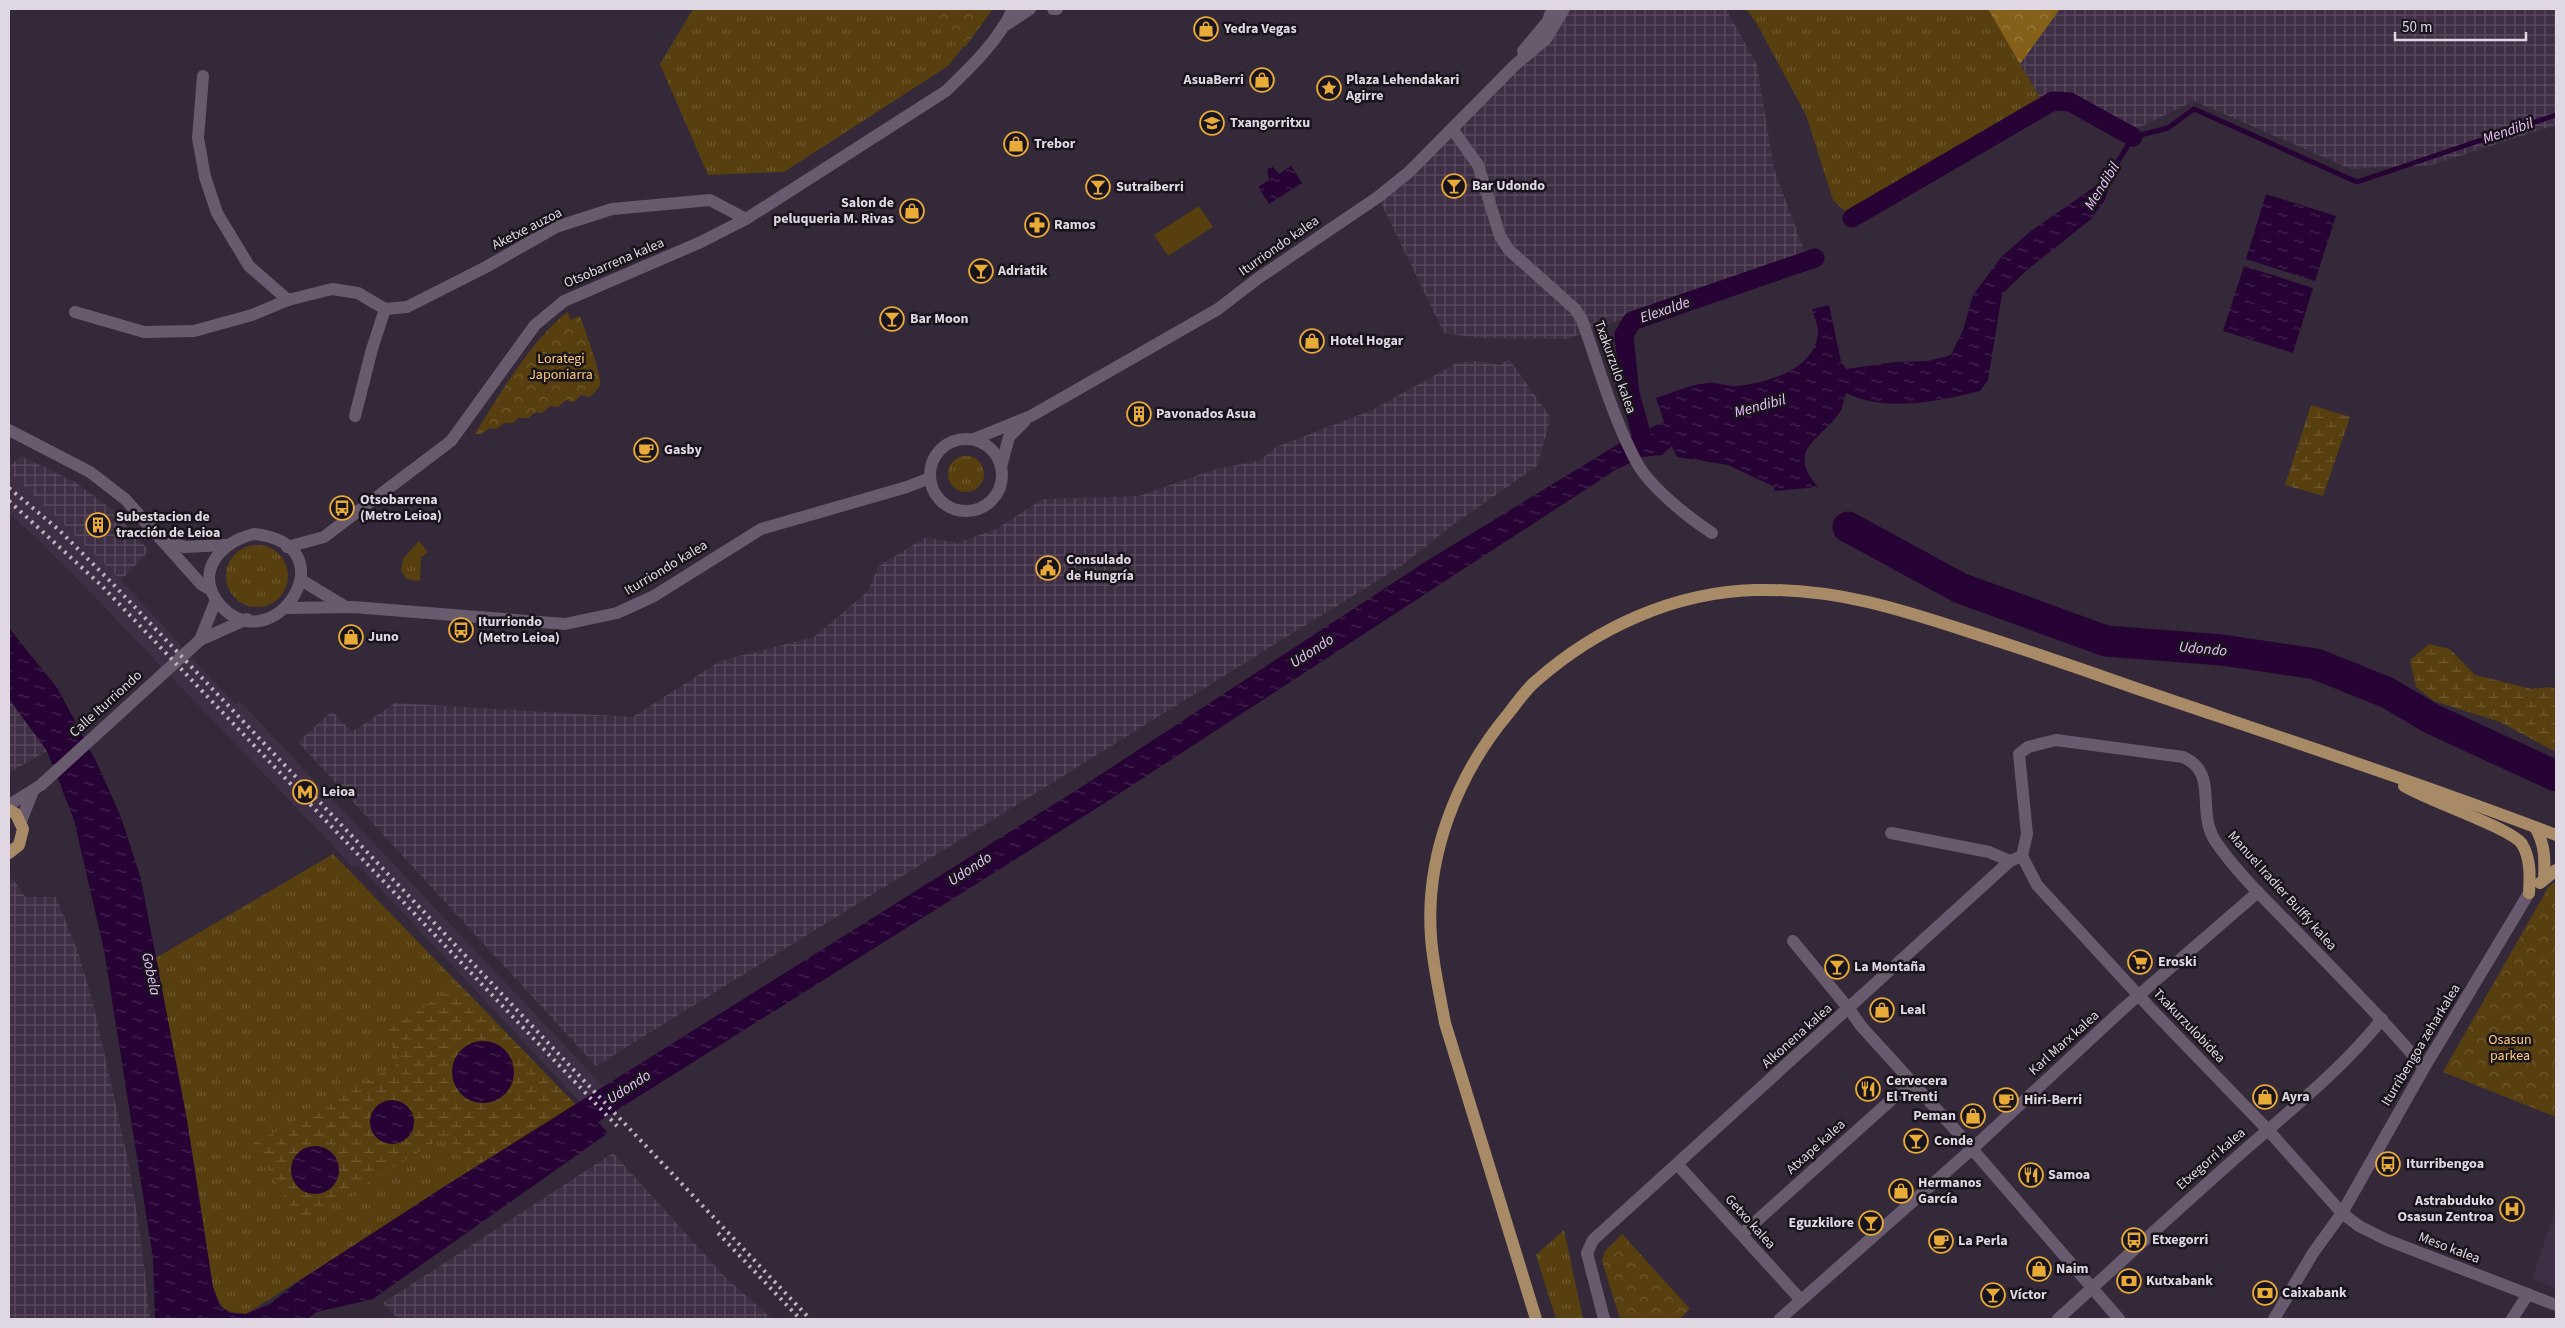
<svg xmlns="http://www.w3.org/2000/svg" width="2565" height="1328" font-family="'Source Sans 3',sans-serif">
	<defs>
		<pattern id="industrial-grid" width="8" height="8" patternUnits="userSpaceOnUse" patternTransform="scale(1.25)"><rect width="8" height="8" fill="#3f2f45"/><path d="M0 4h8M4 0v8" fill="none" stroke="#5a4c60"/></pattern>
		<pattern id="grass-tufts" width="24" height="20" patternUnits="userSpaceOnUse" patternTransform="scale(1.25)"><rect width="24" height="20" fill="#583f0f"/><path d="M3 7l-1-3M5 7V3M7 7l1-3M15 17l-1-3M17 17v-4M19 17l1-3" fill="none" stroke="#705a32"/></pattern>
		<pattern id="forest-crowns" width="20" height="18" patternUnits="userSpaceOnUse" patternTransform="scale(1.25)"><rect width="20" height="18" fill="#846019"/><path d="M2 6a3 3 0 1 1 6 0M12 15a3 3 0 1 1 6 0" fill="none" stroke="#9b7d45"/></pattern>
		<pattern id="wetland-marsh" width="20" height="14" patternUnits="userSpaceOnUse" patternTransform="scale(1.25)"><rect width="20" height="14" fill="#583f0f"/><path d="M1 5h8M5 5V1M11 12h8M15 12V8" fill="none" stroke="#705a32"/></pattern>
		<pattern id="park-crowns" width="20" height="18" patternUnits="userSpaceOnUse" patternTransform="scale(1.25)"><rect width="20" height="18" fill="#583f0f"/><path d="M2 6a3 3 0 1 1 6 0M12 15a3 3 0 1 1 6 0" fill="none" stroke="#705a32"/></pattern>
		<pattern id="water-ripples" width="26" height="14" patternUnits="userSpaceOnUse" patternTransform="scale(1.25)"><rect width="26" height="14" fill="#270234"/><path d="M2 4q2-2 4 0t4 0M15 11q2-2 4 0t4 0" fill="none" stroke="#462651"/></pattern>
	</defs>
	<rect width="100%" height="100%" fill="#342939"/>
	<g fill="#3f2f45">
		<polygon points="9,471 121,580 235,704 239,701 251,713 604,1087 580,1102 358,865 354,868 63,564 9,513"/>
		<polygon points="2556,1208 2556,1288 2532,1279"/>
	</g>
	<g fill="url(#industrial-grid)">
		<polygon points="1564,9 1726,9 1757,65 1774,169 1805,253 1567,339 1479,338 1444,333 1378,197"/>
		<polygon points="2060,9 2556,9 2556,125 2431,165 2351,169 2194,101 2138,128 2062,91 2040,98 2020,64"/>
		<polygon points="1509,359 1551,418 1537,466 1450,527 1401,566 596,1066 298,742 332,711 352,732 395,703 633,717 720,661 814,637 867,592 879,566 926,537 957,543 996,529 1043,499 1139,496 1213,470 1261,460 1276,447 1372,410 1457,363 1476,361 1500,365"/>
		<polygon points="21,456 75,482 115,512 149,551 121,580 9,471 9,467"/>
		<polygon points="9,699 47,751 9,773"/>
		<polygon points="9,879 14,880 25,897 56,897 79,955 93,1003 129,1165 141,1240 150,1319 9,1319"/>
		<polygon points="613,1153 725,1277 772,1319 398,1319 383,1303"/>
	</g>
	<g fill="url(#grass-tufts)">
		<polygon points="693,9 993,9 948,66 784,172 708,175 660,64"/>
		<polygon points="1746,9 1988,9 2040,98 1852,218 1833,200 1806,115 1757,24"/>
		<circle cx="966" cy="474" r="18"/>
		<polygon points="419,541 428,552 421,557 420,581 407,579 401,571 403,559"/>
		<circle cx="257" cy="576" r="31"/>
		<path d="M333 854 576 1105 246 1314C222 1312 221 1308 213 1287L187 1120 156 958Z"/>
		<polygon points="1564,1230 1583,1319 1556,1319 1536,1255"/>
	</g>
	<polygon fill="url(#forest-crowns)" points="1988,9 2060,9 2020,64"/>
	<g fill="url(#wetland-marsh)">
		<polygon points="2311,405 2350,417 2323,496 2285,485"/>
		<polygon points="2429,644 2450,649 2475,675 2532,689 2549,687 2556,689 2556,752 2500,722 2434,701 2416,687 2410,660"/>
		<polygon points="459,984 576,1105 472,1170 446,1135 301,1224 253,1144 401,1062 384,1033"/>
	</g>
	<g fill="url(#park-crowns)">
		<polygon points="923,9 993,9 965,47"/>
		<path d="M567 312 571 320 580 316C584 329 602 373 600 385 598 389 593 394 590 397L581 395 574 402 566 400 558 407 550 406 542 413 536 412 528 418H518L513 423H504L496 429 490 428 481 434H475C499 395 532 340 567 312Z"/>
		<polygon points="2556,882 2556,1117 2443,1072 2549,886"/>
		<polygon points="1622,1234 1690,1309 1679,1319 1620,1319 1602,1261 1605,1251"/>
	</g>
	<polygon fill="#583f0f" points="1199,206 1213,227 1168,256 1154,235"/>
	<g fill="url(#water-ripples)">
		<polygon points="1291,166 1302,183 1269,204 1258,187 1269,180 1267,169 1273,167 1279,174"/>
		<path d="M2115 166 2105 200 2090 220 2026 271 2002 294 1988 380 1980 391C1940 401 1886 413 1846 393 1844 399 1843 407 1840 412 1821 440 1785 449 1818 487L1774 491 1775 487 1728 465 1677 457 1672 446 1662 455 1642 457 1614 471 1097 808 598 1122 608 1133 373 1299 317 1312 307 1319H155L153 1258 104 950 74 820 47 751 9 699V628L58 689 96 761 121 817 141 879 187 1120 213 1287 220 1306 230 1313 246 1314 270 1304 299 1281 445 1186 1083 786 1425 562 1633 435 1664 422 1656 398C1672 393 1691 384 1708 383 1718 382 1728 387 1738 386 1769 382 1816 369 1818 332 1818 325 1814 316 1812 309L1829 305 1841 361 1846 369 1895 362 1928 361 1951 355 1963 330 1973 295 2002 256 2031 231 2093 188Z"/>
		<polygon points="2266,194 2336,216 2315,281 2246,259"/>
		<polygon points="2244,266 2313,288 2293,353 2223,331"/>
		<circle cx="483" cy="1072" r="31"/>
		<circle cx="392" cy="1122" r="22"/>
		<circle cx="315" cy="1170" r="24"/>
	</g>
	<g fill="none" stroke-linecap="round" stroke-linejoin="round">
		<polyline stroke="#270234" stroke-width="5" points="2112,171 2133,137 2168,128 2194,109 2357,182 2556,115"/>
		<g stroke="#270234" stroke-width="19">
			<polyline points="1852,218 2053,101 2070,102 2133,137"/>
			<polyline points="1643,440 1630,394 1624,335 1632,321 1815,258"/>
		</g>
		<polyline stroke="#270234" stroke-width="31" points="1848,527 1960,588 2106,641 2222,650 2316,664 2388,693 2432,719 2556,776"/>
		<g stroke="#685b6d" stroke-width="12">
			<polyline points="1053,9 1057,9"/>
			<polyline points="1006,25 1030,9"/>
			<polyline points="1523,51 1548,21 1552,9"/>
			<polyline points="203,76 198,138 205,177 217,213 249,266 288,300"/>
			<path d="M1453 130 1478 165 1500 236 1509 250 1575 309 1582 320C1599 367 1613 419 1637 463 1650 487 1689 518 1712 533"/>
			<polyline points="75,312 144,332 194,331 252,315 288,300 332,289 358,293 385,309 407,307 486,267 556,227 612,209 710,200 746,219"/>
			<polyline points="355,416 372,349 385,309"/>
			<polyline points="9,430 90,472 125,499 201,584 211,590"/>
			<polyline points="974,439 1031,416 1218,309 1257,279 1378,197 1409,172 1516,64 1546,39 1564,9"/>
			<circle cx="966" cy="475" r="36"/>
			<polyline points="1001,467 1009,437 1025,421"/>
			<polyline points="159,534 184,547 226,545"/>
			<path d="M254 534C353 545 273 663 221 606 193 574 219 542 254 534Z"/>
			<path d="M287 547 324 537 451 441 535 325 564 301 701 242 746 219 946 91C971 67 999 40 1013 9"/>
			<polyline points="301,580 344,606"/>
			<polyline points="286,608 353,607 565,624 617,613 654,596 761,529 907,487 930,478"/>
			<polyline points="1891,833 1989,852 2010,861"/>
			<polyline points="2022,856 2037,885 2153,1011 2268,1130 2342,1213 2359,1226 2387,1240 2556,1305"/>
			<path d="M2022 856 2027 834 2019 754 2028 747 2056 740 2183 757C2220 773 2195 812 2216 842 2237 873 2266 900 2292 927 2337 973 2382 1018 2424 1068"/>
			<polyline points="1793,941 1849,1009 1861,1026 1960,1135 2119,1319"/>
			<polyline points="1677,1164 1801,1300"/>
			<polyline points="1742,1234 1910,1083"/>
			<polyline points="1604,1319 1587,1253 1593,1240 2010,861 2022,856"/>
			<polyline points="1780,1319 1972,1149 2124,1008 2258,892"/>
			<path d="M2058 1319C2121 1262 2183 1204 2247 1148 2293 1108 2344 1067 2382 1019"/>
			<polyline points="2274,1319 2313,1253 2342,1213 2424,1068 2529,893"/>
			<polyline points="2512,1319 2528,1294"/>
		</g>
		<g stroke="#685b6d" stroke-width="12">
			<polyline points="200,640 216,600"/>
			<polyline points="9,805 41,785 200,640 247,619"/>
			<polyline points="21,821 33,791"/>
		</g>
		<g stroke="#a88a67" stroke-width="12">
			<path d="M2404 786C2426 800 2511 828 2522 844 2531 859 2530 877 2529 893"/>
			<polyline points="9,810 16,814 23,829 19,845 9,853"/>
			<path d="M2535 827C2545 844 2545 859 2544 878"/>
			<polyline points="2540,883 2556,870"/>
			<path d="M1536 1319 1445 1023C1440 995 1433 966 1431 937 1425 856 1457 775 1508 714 1517 703 1525 690 1536 681 1596 628 1674 592 1755 590 1836 588 1900 609 1976 634 2029 651 2082 669 2135 688 2276 736 2417 782 2556 835"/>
		</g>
		<g stroke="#bbb3c0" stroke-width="4" stroke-dasharray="2.5 5" stroke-linecap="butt">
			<polyline points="9,488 59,530 111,582 810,1319"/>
			<polyline points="9,501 102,586 617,1126"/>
			<polyline points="718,1233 800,1319"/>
		</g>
	</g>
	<defs>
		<g id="shop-ring" transform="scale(1.25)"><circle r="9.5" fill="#19141b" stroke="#e8ab37" stroke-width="1.5"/><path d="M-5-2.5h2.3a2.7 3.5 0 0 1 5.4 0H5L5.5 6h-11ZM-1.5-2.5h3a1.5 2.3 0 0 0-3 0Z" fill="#e8ab37"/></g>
		<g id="sight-ring" transform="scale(1.25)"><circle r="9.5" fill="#19141b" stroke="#e8ab37" stroke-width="1.5"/><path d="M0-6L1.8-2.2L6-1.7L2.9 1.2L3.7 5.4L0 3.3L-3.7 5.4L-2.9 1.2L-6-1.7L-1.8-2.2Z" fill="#e8ab37"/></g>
		<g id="school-ring" transform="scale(1.25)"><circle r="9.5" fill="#19141b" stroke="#e8ab37" stroke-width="1.5"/><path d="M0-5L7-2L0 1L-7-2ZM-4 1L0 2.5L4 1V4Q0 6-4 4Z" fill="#e8ab37"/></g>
		<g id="bar-ring" transform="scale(1.25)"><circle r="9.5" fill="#19141b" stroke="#e8ab37" stroke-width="1.5"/><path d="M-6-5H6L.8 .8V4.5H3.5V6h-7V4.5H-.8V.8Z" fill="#e8ab37"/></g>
		<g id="pharmacy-ring" transform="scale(1.25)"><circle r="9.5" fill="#19141b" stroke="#e8ab37" stroke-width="1.5"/><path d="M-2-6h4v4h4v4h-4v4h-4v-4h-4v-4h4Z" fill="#e8ab37"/></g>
		<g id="building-ring" transform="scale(1.25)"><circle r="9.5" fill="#19141b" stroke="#e8ab37" stroke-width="1.5"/><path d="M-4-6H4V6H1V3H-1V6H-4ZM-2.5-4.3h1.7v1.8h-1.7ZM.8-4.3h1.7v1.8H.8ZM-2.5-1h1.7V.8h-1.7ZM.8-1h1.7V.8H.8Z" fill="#e8ab37"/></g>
		<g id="cafe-ring" transform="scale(1.25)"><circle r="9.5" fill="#19141b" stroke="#e8ab37" stroke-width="1.5"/><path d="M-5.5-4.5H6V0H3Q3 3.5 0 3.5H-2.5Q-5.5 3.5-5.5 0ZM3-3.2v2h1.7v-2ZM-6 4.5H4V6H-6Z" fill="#e8ab37"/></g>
		<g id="bus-ring" transform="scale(1.25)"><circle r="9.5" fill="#19141b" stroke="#e8ab37" stroke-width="1.5"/><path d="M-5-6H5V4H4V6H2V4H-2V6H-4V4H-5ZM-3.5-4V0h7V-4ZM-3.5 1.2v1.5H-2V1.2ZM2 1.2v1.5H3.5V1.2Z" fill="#e8ab37"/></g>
		<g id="civic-ring" transform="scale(1.25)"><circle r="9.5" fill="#19141b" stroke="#e8ab37" stroke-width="1.5"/><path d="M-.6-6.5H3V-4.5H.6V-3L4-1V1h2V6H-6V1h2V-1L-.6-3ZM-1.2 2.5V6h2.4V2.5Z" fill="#e8ab37"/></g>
		<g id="metro-ring" transform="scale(1.25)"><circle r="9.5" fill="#19141b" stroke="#e8ab37" stroke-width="1.5"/><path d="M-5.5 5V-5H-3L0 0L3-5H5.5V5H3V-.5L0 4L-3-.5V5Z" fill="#e8ab37"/></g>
		<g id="supermarket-ring" transform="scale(1.25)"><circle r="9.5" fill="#19141b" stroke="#e8ab37" stroke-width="1.5"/><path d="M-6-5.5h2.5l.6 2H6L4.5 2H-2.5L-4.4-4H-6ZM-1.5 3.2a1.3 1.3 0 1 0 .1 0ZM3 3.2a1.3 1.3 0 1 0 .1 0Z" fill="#e8ab37"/></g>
		<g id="restaurant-ring" transform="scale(1.25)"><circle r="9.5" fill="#19141b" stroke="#e8ab37" stroke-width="1.5"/><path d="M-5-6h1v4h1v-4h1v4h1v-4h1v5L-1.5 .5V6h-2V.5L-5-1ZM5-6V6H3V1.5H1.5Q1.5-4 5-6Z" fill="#e8ab37"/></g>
		<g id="hospital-ring" transform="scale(1.25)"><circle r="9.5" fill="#19141b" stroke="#e8ab37" stroke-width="1.5"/><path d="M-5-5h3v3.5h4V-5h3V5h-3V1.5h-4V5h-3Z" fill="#e8ab37"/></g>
		<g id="bank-ring" transform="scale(1.25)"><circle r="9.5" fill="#19141b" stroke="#e8ab37" stroke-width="1.5"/><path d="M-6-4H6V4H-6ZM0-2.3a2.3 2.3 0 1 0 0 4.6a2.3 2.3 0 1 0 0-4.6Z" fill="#e8ab37"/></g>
	</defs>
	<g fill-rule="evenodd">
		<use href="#shop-ring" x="1206" y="29"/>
		<use href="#shop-ring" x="1262" y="80"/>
		<use href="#sight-ring" x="1329" y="88"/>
		<use href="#school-ring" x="1212" y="123"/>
		<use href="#shop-ring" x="1016" y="144"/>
		<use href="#bar-ring" x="1454" y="186"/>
		<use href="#bar-ring" x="1098" y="187"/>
		<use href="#shop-ring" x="912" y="211"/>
		<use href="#pharmacy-ring" x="1037" y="225"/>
		<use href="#bar-ring" x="981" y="271"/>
		<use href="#bar-ring" x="892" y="319"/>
		<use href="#shop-ring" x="1312" y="341"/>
		<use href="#building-ring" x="1139" y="414"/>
		<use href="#cafe-ring" x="646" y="450"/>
		<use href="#bus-ring" x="342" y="508"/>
		<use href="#building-ring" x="98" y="525"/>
		<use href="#civic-ring" x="1048" y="568"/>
		<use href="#bus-ring" x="461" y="630"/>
		<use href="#shop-ring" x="351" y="637"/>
		<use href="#metro-ring" x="305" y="792"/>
		<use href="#supermarket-ring" x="2140" y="962"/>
		<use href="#bar-ring" x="1837" y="967"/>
		<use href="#shop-ring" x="1882" y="1010"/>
		<use href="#restaurant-ring" x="1868" y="1089"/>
		<use href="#shop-ring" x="2265" y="1097"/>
		<use href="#cafe-ring" x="2006" y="1100"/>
		<use href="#shop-ring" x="1973" y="1116"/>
		<use href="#bar-ring" x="1916" y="1141"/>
		<use href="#bus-ring" x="2388" y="1164"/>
		<use href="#restaurant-ring" x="2031" y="1175"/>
		<use href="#shop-ring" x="1901" y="1191"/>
		<use href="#hospital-ring" x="2512" y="1209"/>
		<use href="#bar-ring" x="1871" y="1223"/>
		<use href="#bus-ring" x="2134" y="1240"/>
		<use href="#cafe-ring" x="1941" y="1241"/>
		<use href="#shop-ring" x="2039" y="1269"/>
		<use href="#bank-ring" x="2129" y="1281"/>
		<use href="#bank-ring" x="2265" y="1293"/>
		<use href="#bar-ring" x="1993" y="1295"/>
	</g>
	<g text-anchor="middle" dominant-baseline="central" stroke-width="5" stroke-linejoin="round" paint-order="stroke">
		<g font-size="14" font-weight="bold" fill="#dfd8e3" stroke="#19141b" text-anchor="start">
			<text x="1224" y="29">Yedra Vegas</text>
			<text x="1244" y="80" text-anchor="end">AsuaBerri</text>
			<text x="1346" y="80">Plaza Lehendakari<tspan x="1346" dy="16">Agirre</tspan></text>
			<text x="1230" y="123">Txangorritxu</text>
			<text x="1034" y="144">Trebor</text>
			<text x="1472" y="186">Bar Udondo</text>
			<text x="1116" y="187">Sutraiberri</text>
			<text x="894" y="203" text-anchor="end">Salon de<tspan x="894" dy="16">peluqueria M. Rivas</tspan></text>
			<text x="1054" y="225">Ramos</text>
			<text x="998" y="271">Adriatik</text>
			<text x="910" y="319">Bar Moon</text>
			<text x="1330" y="341">Hotel Hogar</text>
			<text x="1156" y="414">Pavonados Asua</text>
			<text x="664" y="450">Gasby</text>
			<text x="360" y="500">Otsobarrena<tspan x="360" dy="16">(Metro Leioa)</tspan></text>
			<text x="116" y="517">Subestacion de<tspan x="116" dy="16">tracción de Leioa</tspan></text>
			<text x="1066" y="560">Consulado<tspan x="1066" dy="16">de Hungría</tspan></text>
			<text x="478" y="622">Iturriondo<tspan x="478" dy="16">(Metro Leioa)</tspan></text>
			<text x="368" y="637">Juno</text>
			<text x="322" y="792">Leioa</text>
			<text x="2158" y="962">Eroski</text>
			<text x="1854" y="967">La Montaña</text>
			<text x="1900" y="1010">Leal</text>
			<text x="1886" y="1081">Cervecera<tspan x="1886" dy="16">El Trenti</tspan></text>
			<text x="2282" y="1097">Ayra</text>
			<text x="2024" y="1100">Hiri-Berri</text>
			<text x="1956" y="1116" text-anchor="end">Peman</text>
			<text x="1934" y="1141">Conde</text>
			<text x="2406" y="1164">Iturribengoa</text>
			<text x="2048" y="1175">Samoa</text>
			<text x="1918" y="1183">Hermanos<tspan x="1918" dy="16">García</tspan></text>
			<text x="2494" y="1201" text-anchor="end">Astrabuduko<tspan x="2494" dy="16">Osasun Zentroa</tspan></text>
			<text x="1854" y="1223" text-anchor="end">Eguzkilore</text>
			<text x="2152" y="1240">Etxegorri</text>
			<text x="1958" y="1241">La Perla</text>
			<text x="2056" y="1269">Naim</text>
			<text x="2146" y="1281">Kutxabank</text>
			<text x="2282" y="1293">Caixabank</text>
			<text x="2010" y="1295">Víctor</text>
		</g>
		<g font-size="14" fill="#dfd8e3" stroke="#19141b">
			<text transform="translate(527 229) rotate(-27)">Aketxe auzoa</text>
			<text transform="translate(1279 246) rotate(-35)">Iturriondo kalea</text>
			<text transform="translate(614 263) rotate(-23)">Otsobarrena kalea</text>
			<text transform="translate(1615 367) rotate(70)">Txakurzulo kalea</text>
			<text transform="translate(666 568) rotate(-31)">Iturriondo kalea</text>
			<text transform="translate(106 704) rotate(-42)">Calle Iturriondo</text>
			<text transform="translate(2282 891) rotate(48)">Manuel Iradier Bulffy kalea</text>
			<text transform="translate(2189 1026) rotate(46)">Txakurzulobidea</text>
			<text transform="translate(1797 1036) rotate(-42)">Alkonena kalea</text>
			<text transform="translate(2064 1043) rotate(-42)">Karl Marx kalea</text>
			<text transform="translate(2421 1045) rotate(-59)">Iturribengoa zeharkalea</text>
			<text transform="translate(1816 1147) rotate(-42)">Atxape kalea</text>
			<text transform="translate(2211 1159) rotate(-41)">Etxegorri kalea</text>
			<text transform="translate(1750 1222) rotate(48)">Getxo kalea</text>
			<text transform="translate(2449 1248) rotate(21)">Meso kalea</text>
		</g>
		<g font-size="14" fill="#fdc973" stroke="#19141b">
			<text x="561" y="359">Lorategi<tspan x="561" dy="16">Japoniarra</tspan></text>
			<text x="2510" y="1040">Osasun<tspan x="2510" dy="16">parkea</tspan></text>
		</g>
		<g font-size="15" font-style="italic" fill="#eac1fb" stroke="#19141b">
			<text transform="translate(2508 131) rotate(-19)">Mendibil</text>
			<text transform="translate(2102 186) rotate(-58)">Mendibil</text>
			<text transform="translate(1665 310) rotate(-19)">Elexalde</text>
			<text transform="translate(1760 406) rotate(-15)">Mendibil</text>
			<text transform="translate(2203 649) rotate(5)">Udondo</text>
			<text transform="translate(1312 651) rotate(-33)">Udondo</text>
			<text transform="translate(970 869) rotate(-33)">Udondo</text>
			<text transform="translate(151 974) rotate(78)">Gobela</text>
			<text transform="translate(629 1087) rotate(-33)">Udondo</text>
		</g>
	</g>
	<rect width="2565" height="1328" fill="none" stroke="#dfd8e3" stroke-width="20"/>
	<path d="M2395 32v8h131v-8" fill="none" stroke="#dfd8e3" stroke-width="2.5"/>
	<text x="2402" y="32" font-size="15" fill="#dfd8e3" stroke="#19141b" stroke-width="4" paint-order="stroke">50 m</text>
</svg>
